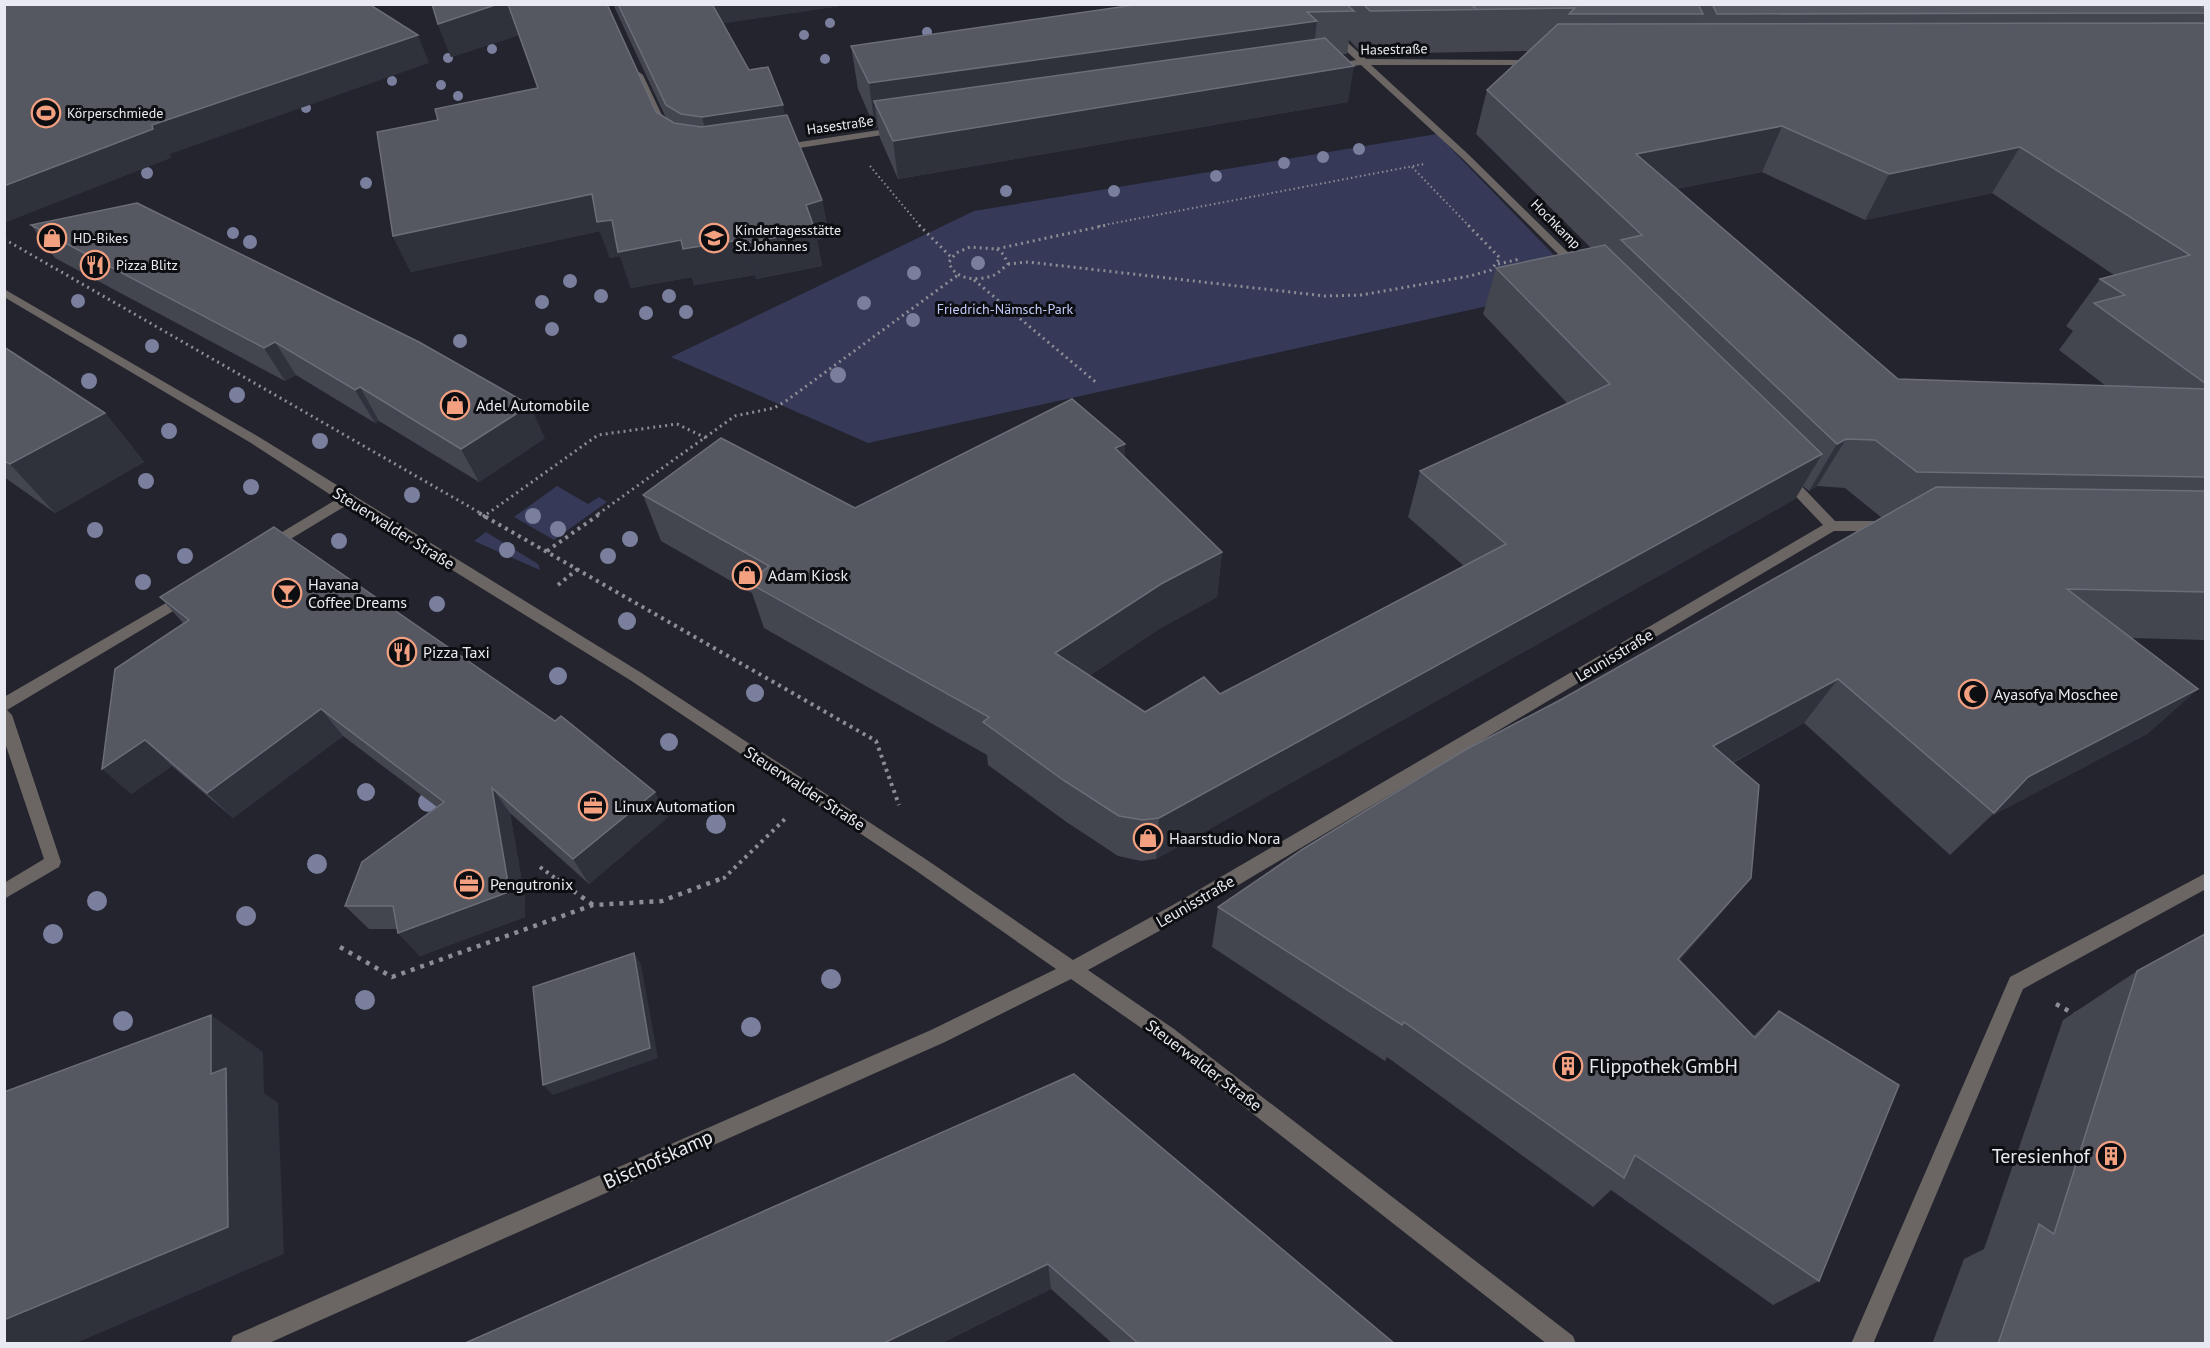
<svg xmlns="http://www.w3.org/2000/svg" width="2210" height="1348" font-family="'PT Sans',sans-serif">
	<rect width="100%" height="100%" fill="#23242e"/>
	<g fill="#363a58">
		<polygon points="1437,134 1583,285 868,443 671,357 974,211"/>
		<polygon points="557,486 588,504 599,497 607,502 554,540 514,517"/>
		<polygon points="486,532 538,564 540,570 474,541"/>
	</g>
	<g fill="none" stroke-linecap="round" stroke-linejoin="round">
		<g stroke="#8c8d95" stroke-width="2" stroke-dasharray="1.5 3" stroke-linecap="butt">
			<polyline points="870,166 920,226"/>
			<polyline points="1412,167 1469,226"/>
			<polyline points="1099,226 1424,164"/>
		</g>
		<g stroke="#8c8d95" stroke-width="3" stroke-dasharray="2 4" stroke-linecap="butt">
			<polyline points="919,225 951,257"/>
			<polyline points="4,239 482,514"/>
			<path d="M997 249 1004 255 1008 264C1003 268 998 274 992 276 976 281 954 280 949 262L956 253 970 247 996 249 1107 225"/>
			<polyline points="1008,264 1028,262 1325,296 1361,295 1470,276 1491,270 1500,258 1468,225"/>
			<polyline points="1498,264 1520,259"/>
			<polyline points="974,280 1098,384"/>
			<polyline points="487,514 598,435 677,424 706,438"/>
			<polyline points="598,514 735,416 774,408 786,401 958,275"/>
		</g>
		<g stroke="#8c8d95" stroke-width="4" stroke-dasharray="3 4.5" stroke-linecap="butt">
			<polyline points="479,513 876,741 899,805"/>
			<polyline points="483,517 489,513"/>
			<polyline points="547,551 601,513"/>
			<polyline points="558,585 579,568"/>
			<polyline points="540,867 559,881"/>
			<polyline points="716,881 724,878 785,819"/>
		</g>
		<g stroke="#8c8d95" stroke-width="4.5" stroke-dasharray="4 6" stroke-linecap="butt">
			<polyline points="557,879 593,905"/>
			<polyline points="340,947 392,977 593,905 662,901 720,879"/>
			<polyline points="2056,1004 2076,1015"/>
		</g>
		<g fill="#6b6563" fill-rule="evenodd">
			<polygon points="1331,33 1337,33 1366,59 1539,60 1539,64 1536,65 1371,65 1468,154 1581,265 1581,269 1573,269 1462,158 1361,65 1329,69 1329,65 1356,60 1331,37"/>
			<polygon points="639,72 643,75 669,130 667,132 659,130 635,75"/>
			<polygon points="899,127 904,130 902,132 780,151 775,148 780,145"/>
			<polygon points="4,289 259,437 640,672 927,860 1073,960 1171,906 1823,525 1781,481 1779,478 1781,475 1791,475 1835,521 1885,521 1892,526 1885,531 1834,531 1183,918 1088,970 1174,1029 1573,1336 1576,1344 1547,1344 1160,1041 1071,979 945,1042 267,1344 230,1344 233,1336 931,1030 1056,969 915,870 630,680 347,505 274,549 264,549 262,546 264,543 337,499 251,443 4,297"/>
			<polygon points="185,592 192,597 190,601 7,710 12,715 61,862 59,867 4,899 4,883 44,859 4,740 4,697"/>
			<polygon points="2206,873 2206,889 2023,989 1873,1344 1851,1344 2010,977"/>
		</g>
	</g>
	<g fill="#7a7f9d">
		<circle cx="830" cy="23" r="5"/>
		<circle cx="927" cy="32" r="5"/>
		<circle cx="804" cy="35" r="5"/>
		<circle cx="492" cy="49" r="5"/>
		<circle cx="448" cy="58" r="5"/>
		<circle cx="825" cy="59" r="5"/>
		<circle cx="392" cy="81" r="5"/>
		<circle cx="441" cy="85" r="5"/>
		<circle cx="458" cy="96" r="5"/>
		<circle cx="306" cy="108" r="5"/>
		<circle cx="1359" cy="149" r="6"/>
		<circle cx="1323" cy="157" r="6"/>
		<circle cx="1284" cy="163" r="6"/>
		<circle cx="147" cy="173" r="6"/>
		<circle cx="1216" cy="176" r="6"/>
		<circle cx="366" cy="183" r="6"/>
		<circle cx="1006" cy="191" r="6"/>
		<circle cx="1114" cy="191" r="6"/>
		<circle cx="233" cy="233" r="6"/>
		<circle cx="250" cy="242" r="7"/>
		<circle cx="978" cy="263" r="7"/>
		<circle cx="914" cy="273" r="7"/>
		<circle cx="570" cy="281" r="7"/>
		<circle cx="601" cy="296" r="7"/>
		<circle cx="669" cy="296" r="7"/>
		<circle cx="78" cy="301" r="7"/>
		<circle cx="542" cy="302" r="7"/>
		<circle cx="864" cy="303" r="7"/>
		<circle cx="686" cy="312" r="7"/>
		<circle cx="646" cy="313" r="7"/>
		<circle cx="913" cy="320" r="7"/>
		<circle cx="552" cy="329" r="7"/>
		<circle cx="460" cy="341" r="7"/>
		<circle cx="152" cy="346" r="7"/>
		<circle cx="838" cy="375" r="8"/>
		<circle cx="89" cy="381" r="8"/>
		<circle cx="237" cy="395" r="8"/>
		<circle cx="169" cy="431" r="8"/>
		<circle cx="320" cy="441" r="8"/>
		<circle cx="146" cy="481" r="8"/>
		<circle cx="251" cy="487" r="8"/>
		<circle cx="412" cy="495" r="8"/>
		<circle cx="533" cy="516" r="8"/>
		<circle cx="558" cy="529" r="8"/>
		<circle cx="95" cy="530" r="8"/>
		<circle cx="630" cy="539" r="8"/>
		<circle cx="339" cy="541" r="8"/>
		<circle cx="507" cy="550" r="8"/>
		<circle cx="185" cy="556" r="8"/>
		<circle cx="608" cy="556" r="8"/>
		<circle cx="143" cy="582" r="8"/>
		<circle cx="437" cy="604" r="8"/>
		<circle cx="627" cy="621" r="9"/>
		<circle cx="558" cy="676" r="9"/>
		<circle cx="755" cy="693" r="9"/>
		<circle cx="669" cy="742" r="9"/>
		<circle cx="366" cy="792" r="9"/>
		<circle cx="428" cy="802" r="10"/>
		<circle cx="716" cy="824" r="10"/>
		<circle cx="317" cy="864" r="10"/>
		<circle cx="97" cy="901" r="10"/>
		<circle cx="246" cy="916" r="10"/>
		<circle cx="53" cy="934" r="10"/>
		<circle cx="831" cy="979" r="10"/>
		<circle cx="365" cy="1000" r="10"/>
		<circle cx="123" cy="1021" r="10"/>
		<circle cx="751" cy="1027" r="10"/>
	</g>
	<g fill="#43454f" fill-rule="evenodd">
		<polygon points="607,4 656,112 666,118 613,4 853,4 723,23 749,70 785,116 822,200 829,236 817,240 822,266 756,279 755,275 694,285 692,277 631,288 620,256 610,258 600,231 411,272 393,236 538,88 519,35 451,57 438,24"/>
		<path d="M1142 4H2205V640L2131 638 2198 689 2147 734 1991 816 1950 855 1804 723 1733 763 1751 878 1717 918 1680 960 1753 1036 1779 1011 1819 1281 1773 1305 1611 1190 1593 1207 1387 1057 1385 1061 1212 947 1218 907 1562 699 1882 518 1845 488 1817 486 1809 491 1803 486 1795 499 1156 859 1141 861 1118 856 1065 821 988 765 987 755 764 628 752 593 661 541 643 495 855 508 1124 458 1222 552 1217 597 1159 629 1089 676 1145 712 1220 694 1464 566 1408 517 1420 471 1567 403 1483 314 1496 268 1591 248 1476 134 1487 90 1528 51 1363 54 1349 40 1347 54H1342L1348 102 898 179 880 138 878 127 875 128 858 89 851 46ZM1762 172 1865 220 1992 193 2114 275 2100 279 2066 326 2073 331 2059 350 2106 386 1898 379 1676 189Z"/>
		<polygon points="31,225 545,438 479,482 379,421 375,423 296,375 285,381 55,258"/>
		<polygon points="4,347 105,413 144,462 55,513 4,477"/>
		<polygon points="160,597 668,817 589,884 510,813 525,900 525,917 420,956 398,933 397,929 369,929 345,906 437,807 343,736 233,818 172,766 131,794 183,623"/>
		<polygon points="2137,971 2205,1344 1932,1344 1964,1259 1984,1249 2063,1020"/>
		<polygon points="1074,1074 1395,1344 1113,1344 1051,1289 940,1344 463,1344"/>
	</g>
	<g fill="#2f313b">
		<polygon points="498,4 508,4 519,35 451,57 438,24"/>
		<polygon points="709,4 853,4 713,25"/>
		<polygon points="1317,21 1312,64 874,101 878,127 875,128 869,83"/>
		<polygon points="418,35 429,63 170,154 171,158 4,223 4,186 152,125"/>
		<polygon points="1354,66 1348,102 898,179 893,141"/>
		<polygon points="783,105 790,140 711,152 702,117"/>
		<polygon points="1782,126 1762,172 1620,200 1636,154"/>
		<polygon points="2020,147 1992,193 1865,220 1889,174"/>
		<polygon points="592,194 612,220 681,240 746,239 755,275 694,285 692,277 631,288 620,256 610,258 600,231 411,272 393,236"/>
		<polygon points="822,200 829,236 817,240 822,266 756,279 747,243 806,205"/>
		<polygon points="275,342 296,375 285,381 264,348"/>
		<polygon points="360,387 379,421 375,423 355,390"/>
		<polygon points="530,405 545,438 479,482 461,449"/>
		<polygon points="105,413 144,462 55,513 10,464"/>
		<polygon points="1846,439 1817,486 1809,491 1837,444"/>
		<polygon points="1125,444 1124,490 1115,448"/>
		<polygon points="1822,454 1795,499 1156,859 1159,818"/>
		<polygon points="1222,552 1217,597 1159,629 1057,697 1055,653 1161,584"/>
		<polygon points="1838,679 1804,723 1684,789 1713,746"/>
		<polygon points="2198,689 2147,734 1991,816 2028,777"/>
		<polygon points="321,709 343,736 233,818 207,793"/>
		<polygon points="145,740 172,766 131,794 102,769"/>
		<polygon points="492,788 510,813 525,900 525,917 420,956 398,933"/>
		<polygon points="655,792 668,817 589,884 573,859"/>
		<polygon points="1751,878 1717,918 1647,997 1678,959"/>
		<polygon points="634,953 641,964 658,1058 553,1095 543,1085"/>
		<polygon points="211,1015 263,1052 264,1093 278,1103 284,1254 74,1344 4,1344 4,1320 211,1074"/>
		<polygon points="1048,1264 1051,1289 940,1344 882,1344"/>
	</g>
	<g fill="#555761" stroke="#6c6e77" stroke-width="1.5">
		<polygon points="4,4 369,4 418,35 152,125 153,129 4,186"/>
		<polygon points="432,4 498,4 438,24"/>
		<polygon points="508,4 607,4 656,112 674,123 701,127 787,115 822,200 806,205 815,230 747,243 746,239 683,249 681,240 618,252 612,220 597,222 592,194 393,236 377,132 438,120 435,109 538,88"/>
		<polygon points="618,4 712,4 749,70 768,67 783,105 702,117 681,114 666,105"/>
		<polygon points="1141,4 1346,4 1354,11 1307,12 1317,21 869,83 851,46"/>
		<polygon points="1363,4 1470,4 1475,8 1474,4 1698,4 1703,14 1569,14 1575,8 1370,11"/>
		<polygon points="1712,4 2199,4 2205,9 2205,13 1717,14"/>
		<polygon points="2205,23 2205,383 2094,303 2125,295 2100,279 2190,255 2020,147 1889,174 1782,126 1636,154 1898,379 2205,389 2205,477 1917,472 1875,440 1846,439 1837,444 1621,240 1642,235 1487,90 1558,24"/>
		<polygon points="1325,38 1354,66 893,141 874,101"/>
		<polygon points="137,203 419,342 530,405 461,449 360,387 355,390 275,342 264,348 31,225"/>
		<polygon points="1605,245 1822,454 1159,818 1143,820 1119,816 1063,780 983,722 989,717 749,583 769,566 643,495 721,438 855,508 1072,399 1125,444 1115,448 1222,552 1161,584 1055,653 1145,712 1204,677 1220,694 1506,544 1420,471 1610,384 1496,268"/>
		<polygon points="4,347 105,413 10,464 4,461"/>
		<polygon points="1936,487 2205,491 2205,592 2067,589 2198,689 2028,777 1994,813 1838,679 1713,746 1759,785 1751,878 1678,959 1755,1038 1779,1011 1899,1085 1819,1281 1635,1155 1624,1178 1404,1022 1402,1025 1218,907 1303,849 1465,750 1562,699"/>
		<polygon points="274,527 555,721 561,716 655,792 573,859 492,788 507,877 506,893 398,933 393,906 345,906 362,862 444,802 321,709 207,793 145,740 102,769 115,669 189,620 160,597"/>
		<polygon points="2205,934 2205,1344 1998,1344 2039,1224 2054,1234 2137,971"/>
		<polygon points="634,953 650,1048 543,1085 533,987"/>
		<polygon points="211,1015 211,1074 226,1068 228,1227 4,1320 4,1092"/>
		<polygon points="1074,1074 1395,1344 1139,1344 1048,1264 882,1344 463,1344"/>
	</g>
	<defs>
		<g id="stadium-ring" transform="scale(1.5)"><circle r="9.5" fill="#0d0e12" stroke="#f3a081" stroke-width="1.5"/><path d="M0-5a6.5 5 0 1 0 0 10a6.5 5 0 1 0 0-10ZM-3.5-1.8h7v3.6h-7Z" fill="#f3a081"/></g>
		<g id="shop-ring" transform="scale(1.5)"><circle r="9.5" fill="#0d0e12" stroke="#f3a081" stroke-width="1.5"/><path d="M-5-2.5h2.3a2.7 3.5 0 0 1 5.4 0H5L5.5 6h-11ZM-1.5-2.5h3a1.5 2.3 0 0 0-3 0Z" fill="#f3a081"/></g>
		<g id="school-ring" transform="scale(1.5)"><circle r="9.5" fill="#0d0e12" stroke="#f3a081" stroke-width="1.5"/><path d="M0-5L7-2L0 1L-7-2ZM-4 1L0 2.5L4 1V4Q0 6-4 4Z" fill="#f3a081"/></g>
		<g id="restaurant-ring" transform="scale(1.5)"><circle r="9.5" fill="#0d0e12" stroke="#f3a081" stroke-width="1.5"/><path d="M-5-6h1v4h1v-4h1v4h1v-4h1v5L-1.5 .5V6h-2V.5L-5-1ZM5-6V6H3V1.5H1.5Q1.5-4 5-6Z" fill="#f3a081"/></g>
		<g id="bar-ring" transform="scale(1.5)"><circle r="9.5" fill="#0d0e12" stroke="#f3a081" stroke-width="1.5"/><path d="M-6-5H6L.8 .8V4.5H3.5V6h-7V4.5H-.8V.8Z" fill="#f3a081"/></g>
		<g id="mosque-ring" transform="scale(1.5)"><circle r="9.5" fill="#0d0e12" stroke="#f3a081" stroke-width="1.5"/><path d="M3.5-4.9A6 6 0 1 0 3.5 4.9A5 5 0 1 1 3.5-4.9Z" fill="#f3a081"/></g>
		<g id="office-ring" transform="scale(1.5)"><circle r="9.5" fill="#0d0e12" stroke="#f3a081" stroke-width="1.5"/><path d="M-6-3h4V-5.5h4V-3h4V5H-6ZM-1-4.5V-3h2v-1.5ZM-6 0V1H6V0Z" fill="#f3a081"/></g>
		<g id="building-ring" transform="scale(1.5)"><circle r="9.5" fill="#0d0e12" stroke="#f3a081" stroke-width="1.5"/><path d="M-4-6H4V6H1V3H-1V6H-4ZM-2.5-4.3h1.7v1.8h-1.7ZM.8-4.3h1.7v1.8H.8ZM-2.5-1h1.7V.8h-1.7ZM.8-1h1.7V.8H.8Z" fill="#f3a081"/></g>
	</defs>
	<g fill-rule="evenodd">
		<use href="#stadium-ring" x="46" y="113"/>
		<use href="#shop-ring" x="52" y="238"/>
		<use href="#school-ring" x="714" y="238"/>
		<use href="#restaurant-ring" x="95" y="265"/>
		<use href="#shop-ring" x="455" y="405"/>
		<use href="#shop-ring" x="747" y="575"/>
		<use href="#bar-ring" x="287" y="593"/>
		<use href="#restaurant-ring" x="402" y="652"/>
		<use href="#mosque-ring" x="1973" y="694"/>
		<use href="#office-ring" x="593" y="806"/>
		<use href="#shop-ring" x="1148" y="838"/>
		<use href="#office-ring" x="469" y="884"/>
		<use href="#building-ring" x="1568" y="1066"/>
		<use href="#building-ring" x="2111" y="1156"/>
	</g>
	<g text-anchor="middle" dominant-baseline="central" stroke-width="6" stroke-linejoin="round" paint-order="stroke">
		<g font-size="14" fill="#e9eaf1" stroke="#0d0e12">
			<text transform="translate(1394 49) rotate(-1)">Hasestraße</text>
			<text transform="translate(840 125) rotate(-8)">Hasestraße</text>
			<text transform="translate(1556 224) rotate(45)">Hochkamp</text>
		</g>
		<g font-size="14" fill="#e9eaf1" stroke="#0d0e12" text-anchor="start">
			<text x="67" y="113">Körperschmiede</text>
			<text x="735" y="230">Kindertagesstätte<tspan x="735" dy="16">St. Johannes</tspan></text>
			<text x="73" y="238">HD-Bikes</text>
			<text x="116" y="265">Pizza Blitz</text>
		</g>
		<g font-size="14" fill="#c2caf8" stroke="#0d0e12">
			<text x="1005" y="309">Friedrich-Nämsch-Park</text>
		</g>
		<g font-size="16" fill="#e9eaf1" stroke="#0d0e12" text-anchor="start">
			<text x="476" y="405">Adel Automobile</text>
			<text x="768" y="575">Adam Kiosk</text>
			<text x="308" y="584">Havana<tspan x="308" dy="18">Coffee Dreams</tspan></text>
			<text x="423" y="652">Pizza Taxi</text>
			<text x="1994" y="694">Ayasofya Moschee</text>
			<text x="614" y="806">Linux Automation</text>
			<text x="1169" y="838">Haarstudio Nora</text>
			<text x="490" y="884">Pengutronix</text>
		</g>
		<g font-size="16" fill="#e9eaf1" stroke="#0d0e12">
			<text transform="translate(394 528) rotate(32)">Steuerwalder Straße</text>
			<text transform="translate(1614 655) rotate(-31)">Leunisstraße</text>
			<text transform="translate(805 788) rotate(33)">Steuerwalder Straße</text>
			<text transform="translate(1195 901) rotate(-30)">Leunisstraße</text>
			<text transform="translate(1204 1065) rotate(37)">Steuerwalder Straße</text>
		</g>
		<g font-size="20" fill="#e9eaf1" stroke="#0d0e12" text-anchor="start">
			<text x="1589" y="1066">Flippothek GmbH</text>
			<text x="2090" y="1156" text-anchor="end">Teresienhof</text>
		</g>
		<g font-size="20" fill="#e9eaf1" stroke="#0d0e12">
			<text transform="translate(658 1159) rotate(-24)">Bischofskamp</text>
		</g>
	</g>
	<rect width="2210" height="1348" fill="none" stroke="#e9eaf1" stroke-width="12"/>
</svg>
